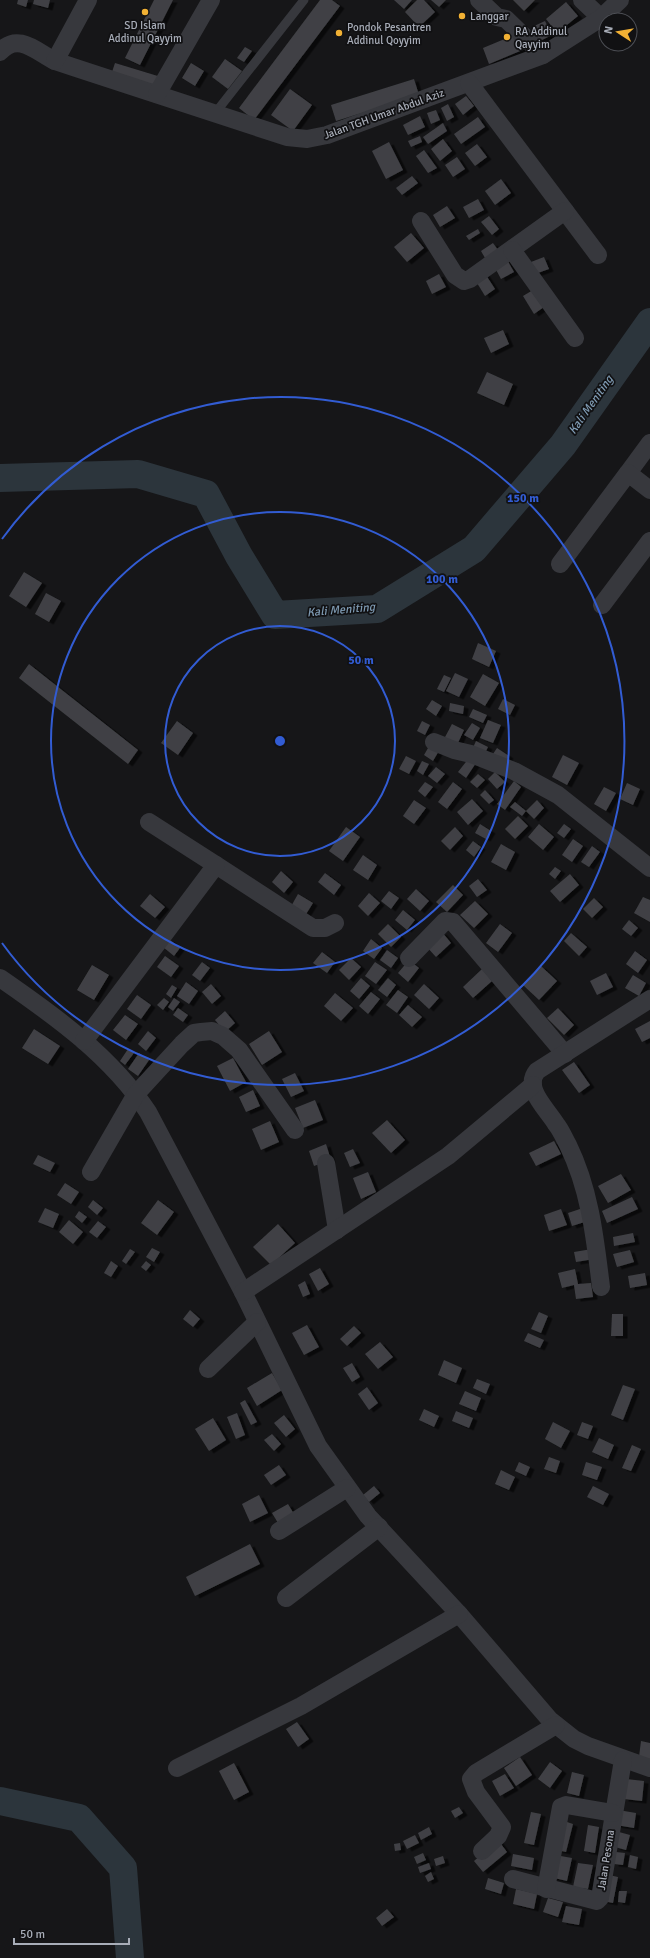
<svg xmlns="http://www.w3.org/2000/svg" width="650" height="1958" font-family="Signika,sans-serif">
	<defs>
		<filter id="shadow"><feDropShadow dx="4.5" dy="2.5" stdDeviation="0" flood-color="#0009"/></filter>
	</defs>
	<rect width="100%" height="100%" fill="#161618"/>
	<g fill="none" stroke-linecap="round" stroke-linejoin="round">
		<g stroke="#2c353c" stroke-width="28">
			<polyline points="0,478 138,474 206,494 239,556 275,615 377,609 474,549 563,445 650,322"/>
			<polyline points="0,1801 79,1818 123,1868 130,1958"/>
		</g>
	</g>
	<g fill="#404145" filter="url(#shadow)">
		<polygon points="18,0 28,0 26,7 17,4"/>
		<polygon points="34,0 50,0 48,8 33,4"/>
		<polygon points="154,0 173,0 140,65 125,58"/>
		<polygon points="320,0 332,0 340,6 254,120 239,108"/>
		<polygon points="394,0 412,0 404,9"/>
		<polygon points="417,0 424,0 435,12 419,27 405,12"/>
		<polygon points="431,0 446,0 439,7"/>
		<polygon points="513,0 535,0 524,11"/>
		<polygon points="566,2 578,16 557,33 546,19"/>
		<polygon points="545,21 552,35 540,41 532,27"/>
		<polygon points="519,33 525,49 489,64 483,48"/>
		<polygon points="245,47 252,51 244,62 237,58"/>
		<polygon points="225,59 242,71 228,89 212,77"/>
		<polygon points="115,63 161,77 157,89 111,75"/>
		<polygon points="191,63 204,71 195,86 182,78"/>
		<polygon points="414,79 419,95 336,121 331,105"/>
		<polygon points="290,89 312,105 293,131 271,115"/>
		<polygon points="466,96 474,106 463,115 455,104"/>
		<polygon points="448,104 454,117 447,121 441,108"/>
		<polygon points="436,110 440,120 431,124 427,113"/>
		<polygon points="420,116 425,127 408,135 403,125"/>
		<polygon points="478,117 485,127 461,144 454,134"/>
		<polygon points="443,123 447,131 428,144 423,137"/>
		<polygon points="420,136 422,142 411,147 408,141"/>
		<polygon points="443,139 452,151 440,161 431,149"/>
		<polygon points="389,142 403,170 386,179 372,151"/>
		<polygon points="477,144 487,157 475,166 465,153"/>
		<polygon points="424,150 437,168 428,173 416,156"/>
		<polygon points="457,157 465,169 453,177 445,165"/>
		<polygon points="412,176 418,183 402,195 396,188"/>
		<polygon points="501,179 511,193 495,205 485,191"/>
		<polygon points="478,199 484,210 469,218 463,207"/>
		<polygon points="447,206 455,218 440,227 433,215"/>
		<polygon points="489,216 499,229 492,235 481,222"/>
		<polygon points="478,229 480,233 469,240 466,236"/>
		<polygon points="411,233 424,248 407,262 394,247"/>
		<polygon points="493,243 498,250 485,258 481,251"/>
		<polygon points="544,257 549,269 535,274 531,262"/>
		<polygon points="506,258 514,272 501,279 493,264"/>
		<polygon points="484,272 495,289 485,296 474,278"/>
		<polygon points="439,274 446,287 432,294 426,281"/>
		<polygon points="533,290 544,307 534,314 523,296"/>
		<polygon points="503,330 509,344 491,353 484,338"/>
		<polygon points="487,372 513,384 504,405 477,393"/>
		<polygon points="24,572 42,583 26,607 9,596"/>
		<polygon points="46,593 61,601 49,622 35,614"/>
		<polygon points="478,643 496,651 489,667 472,659"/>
		<polygon points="29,664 138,750 128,764 19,678"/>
		<polygon points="455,673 468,679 459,697 446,691"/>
		<polygon points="483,674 499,683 485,706 470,697"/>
		<polygon points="444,675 451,678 444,692 437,689"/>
		<polygon points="503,699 515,705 510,715 498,709"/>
		<polygon points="432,700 442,706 436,716 426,709"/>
		<polygon points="450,703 464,706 463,714 449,711"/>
		<polygon points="473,709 487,715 483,723 469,717"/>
		<polygon points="488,720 501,725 493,743 480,738"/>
		<polygon points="177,721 193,733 178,755 161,743"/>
		<polygon points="422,721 430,725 425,735 417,731"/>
		<polygon points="472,723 480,728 473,740 464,735"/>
		<polygon points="452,724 464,730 457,745 444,739"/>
		<polygon points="476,741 488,747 483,757 471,752"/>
		<polygon points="431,743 440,749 433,761 424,755"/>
		<polygon points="497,748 509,756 504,765 491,757"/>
		<polygon points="563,755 579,763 567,785 552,777"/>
		<polygon points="406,756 416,761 409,774 399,769"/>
		<polygon points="469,758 476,763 466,778 458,772"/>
		<polygon points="422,761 429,764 423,775 417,771"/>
		<polygon points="436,767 445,774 437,783 428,776"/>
		<polygon points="495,772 505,782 497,789 488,779"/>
		<polygon points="478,774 485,780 477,788 470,782"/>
		<polygon points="514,781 521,787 505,810 497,804"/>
		<polygon points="425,782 433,787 425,797 418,791"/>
		<polygon points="453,782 462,789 447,809 438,802"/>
		<polygon points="627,783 640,789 633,805 620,799"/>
		<polygon points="604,787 616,793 606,811 594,804"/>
		<polygon points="485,790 494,800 489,804 480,795"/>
		<polygon points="472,799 483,811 468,825 457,812"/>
		<polygon points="414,800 426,808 414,824 403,816"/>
		<polygon points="537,800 544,808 534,819 526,811"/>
		<polygon points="515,802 526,811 522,816 510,807"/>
		<polygon points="518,816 528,826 515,839 505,829"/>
		<polygon points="480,824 491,831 486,839 475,833"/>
		<polygon points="539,824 554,837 543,850 528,837"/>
		<polygon points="564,824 571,829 564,838 557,833"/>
		<polygon points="346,827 360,837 343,861 329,851"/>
		<polygon points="455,827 463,836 450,850 441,841"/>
		<polygon points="573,839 583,846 572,862 562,855"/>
		<polygon points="473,841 481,847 474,857 466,850"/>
		<polygon points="501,844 515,852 506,870 491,862"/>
		<polygon points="592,846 600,852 589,867 581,862"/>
		<polygon points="363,855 377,865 368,880 353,870"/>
		<polygon points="555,867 561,871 555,879 549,874"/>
		<polygon points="281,871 293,882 284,893 272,882"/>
		<polygon points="325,873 341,885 334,895 318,882"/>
		<polygon points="570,874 579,885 560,902 550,891"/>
		<polygon points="478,879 487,890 477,897 469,886"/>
		<polygon points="453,885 463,895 447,912 436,902"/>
		<polygon points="416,889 429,901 420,911 407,899"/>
		<polygon points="389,891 399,898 391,909 381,901"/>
		<polygon points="369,893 380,903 368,916 358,906"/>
		<polygon points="150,894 165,907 155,918 140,906"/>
		<polygon points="298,894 313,903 303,919 289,910"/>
		<polygon points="643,897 650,900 650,922 634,913"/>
		<polygon points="594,898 603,907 592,918 583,909"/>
		<polygon points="475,901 488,914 474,928 460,915"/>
		<polygon points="403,910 415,920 407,930 395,920"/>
		<polygon points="629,920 638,928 631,936 622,929"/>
		<polygon points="388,924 401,937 391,947 378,934"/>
		<polygon points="500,924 512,933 498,952 486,943"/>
		<polygon points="442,932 451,943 436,957 426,946"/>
		<polygon points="571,933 587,947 579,956 564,941"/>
		<polygon points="169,939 180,948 174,956 163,947"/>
		<polygon points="371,939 382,948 374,959 363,951"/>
		<polygon points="387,950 398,958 391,968 380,960"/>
		<polygon points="635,951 647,960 638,973 626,964"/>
		<polygon points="322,952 335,962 327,973 313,963"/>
		<polygon points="165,956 179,966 171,977 157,967"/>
		<polygon points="351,958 361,967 349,980 339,970"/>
		<polygon points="409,960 419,968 408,982 398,973"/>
		<polygon points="202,962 210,968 200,981 192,975"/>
		<polygon points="375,962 387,970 376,984 365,976"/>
		<polygon points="92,965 109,975 94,1000 77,990"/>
		<polygon points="541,966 557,981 539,1000 523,985"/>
		<polygon points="482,969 492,981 473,998 463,987"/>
		<polygon points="606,973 613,987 597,995 590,981"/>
		<polygon points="633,975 646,983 639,996 625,988"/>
		<polygon points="361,978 370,986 359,999 350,991"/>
		<polygon points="388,978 396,985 387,997 378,990"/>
		<polygon points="186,982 198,991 189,1004 177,996"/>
		<polygon points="211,984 221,996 212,1004 202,992"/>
		<polygon points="424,984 439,998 429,1009 414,995"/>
		<polygon points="172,985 177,988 171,998 166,994"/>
		<polygon points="398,990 408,997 397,1013 386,1005"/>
		<polygon points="371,992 380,999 368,1014 359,1006"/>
		<polygon points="335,993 353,1008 341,1021 324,1006"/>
		<polygon points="137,995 151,1005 141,1019 127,1009"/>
		<polygon points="164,998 169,1002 163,1010 157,1005"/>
		<polygon points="174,998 180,1002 173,1011 168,1007"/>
		<polygon points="408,1005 422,1017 412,1027 399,1015"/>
		<polygon points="178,1008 188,1015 183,1022 173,1015"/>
		<polygon points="558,1008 574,1025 564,1035 547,1018"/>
		<polygon points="225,1011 235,1023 225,1032 215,1020"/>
		<polygon points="125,1015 138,1024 126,1040 113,1030"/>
		<polygon points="650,1021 650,1038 642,1042 635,1029"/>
		<polygon points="34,1029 60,1046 48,1064 22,1048"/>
		<polygon points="148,1031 156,1038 146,1051 138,1044"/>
		<polygon points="269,1031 282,1052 262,1065 249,1044"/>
		<polygon points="128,1049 134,1053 125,1065 120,1061"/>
		<polygon points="139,1053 149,1060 138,1076 128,1069"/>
		<polygon points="233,1058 246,1082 230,1091 217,1066"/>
		<polygon points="574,1062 590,1085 579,1093 562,1070"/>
		<polygon points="295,1073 304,1091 291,1097 282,1079"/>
		<polygon points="253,1090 260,1106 246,1112 239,1097"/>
		<polygon points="315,1100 323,1120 303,1128 295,1108"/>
		<polygon points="387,1120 405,1140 391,1153 372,1133"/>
		<polygon points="270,1121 279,1142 261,1150 252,1129"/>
		<polygon points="554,1141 561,1154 536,1166 529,1153"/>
		<polygon points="326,1144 331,1160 314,1166 309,1151"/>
		<polygon points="353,1149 360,1163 350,1167 344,1153"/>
		<polygon points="38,1155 55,1163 50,1172 33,1164"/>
		<polygon points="368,1172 376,1192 361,1199 353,1178"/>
		<polygon points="621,1174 631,1190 608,1203 598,1186"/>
		<polygon points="65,1183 79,1192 71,1204 57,1195"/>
		<polygon points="632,1197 638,1209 607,1223 602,1211"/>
		<polygon points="93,1200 103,1208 97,1215 88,1207"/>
		<polygon points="158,1200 174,1212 157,1235 141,1223"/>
		<polygon points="586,1207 591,1220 572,1226 568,1213"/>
		<polygon points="45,1208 59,1214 53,1228 38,1222"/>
		<polygon points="561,1209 567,1225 549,1231 544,1215"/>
		<polygon points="79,1211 87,1217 82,1223 75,1217"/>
		<polygon points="69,1220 83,1232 73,1244 59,1232"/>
		<polygon points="98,1221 106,1227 97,1238 89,1232"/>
		<polygon points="278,1224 295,1243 271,1265 253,1247"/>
		<polygon points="633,1233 635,1242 614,1246 613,1237"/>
		<polygon points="152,1248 160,1252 154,1262 146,1257"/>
		<polygon points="130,1249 135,1252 126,1264 122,1261"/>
		<polygon points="592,1249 594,1259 576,1262 574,1252"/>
		<polygon points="630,1250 634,1262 617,1267 613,1254"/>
		<polygon points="111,1261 118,1266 111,1277 104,1273"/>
		<polygon points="146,1261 151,1265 146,1271 141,1267"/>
		<polygon points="320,1268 329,1284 318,1291 309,1274"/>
		<polygon points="575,1269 578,1284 591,1283 593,1297 576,1299 574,1285 562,1288 558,1273"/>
		<polygon points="645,1273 647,1285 630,1288 628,1276"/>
		<polygon points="305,1281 310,1294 303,1297 298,1285"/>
		<polygon points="190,1310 200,1319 193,1327 183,1319"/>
		<polygon points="539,1312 548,1316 541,1333 531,1329"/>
		<polygon points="612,1314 623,1314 623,1336 611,1336"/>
		<polygon points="307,1325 319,1347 304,1355 292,1333"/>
		<polygon points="354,1326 361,1333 347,1346 340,1339"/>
		<polygon points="528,1333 544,1340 540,1348 524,1341"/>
		<polygon points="380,1342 393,1357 378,1369 365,1354"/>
		<polygon points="444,1360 462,1368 456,1383 438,1375"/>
		<polygon points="352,1363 360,1377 352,1382 343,1368"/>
		<polygon points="272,1373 282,1390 257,1406 247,1388"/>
		<polygon points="477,1379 490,1384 486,1394 473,1388"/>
		<polygon points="623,1385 635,1389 623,1420 611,1415"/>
		<polygon points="367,1387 378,1403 369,1410 358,1394"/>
		<polygon points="465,1391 481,1398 476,1411 459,1404"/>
		<polygon points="245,1400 257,1422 251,1425 240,1403"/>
		<polygon points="424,1409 439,1416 434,1427 419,1420"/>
		<polygon points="456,1411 473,1418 469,1428 452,1421"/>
		<polygon points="237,1413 245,1435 236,1439 227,1417"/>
		<polygon points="284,1415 295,1429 286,1437 274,1423"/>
		<polygon points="213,1418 226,1440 209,1451 195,1429"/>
		<polygon points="553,1422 570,1431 561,1448 545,1439"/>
		<polygon points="582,1422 593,1426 588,1439 577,1435"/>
		<polygon points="272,1434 281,1444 274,1451 264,1440"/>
		<polygon points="599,1438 614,1445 608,1459 592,1452"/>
		<polygon points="632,1445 641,1449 631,1471 622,1468"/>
		<polygon points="549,1457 560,1461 556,1473 544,1469"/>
		<polygon points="519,1462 530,1467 526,1476 515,1471"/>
		<polygon points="586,1462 602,1467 597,1480 582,1475"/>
		<polygon points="279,1465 286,1475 271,1485 264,1475"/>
		<polygon points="501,1470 515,1477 509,1490 495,1484"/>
		<polygon points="374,1486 380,1493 369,1502 363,1495"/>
		<polygon points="593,1486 609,1494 603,1505 587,1497"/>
		<polygon points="259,1495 268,1513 250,1522 242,1504"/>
		<polygon points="288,1504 294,1514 278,1523 272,1513"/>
		<polygon points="250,1544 260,1564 195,1596 186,1577"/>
		<polygon points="297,1722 309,1739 298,1747 286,1729"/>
		<polygon points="641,1741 650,1743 650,1759 639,1757"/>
		<polygon points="520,1757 532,1775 516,1786 504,1768"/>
		<polygon points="550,1762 562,1771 550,1788 538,1779"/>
		<polygon points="234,1763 249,1792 234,1800 219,1771"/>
		<polygon points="572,1772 584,1775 579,1796 567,1793"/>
		<polygon points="505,1774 514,1788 500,1796 492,1781"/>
		<polygon points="626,1779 644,1781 642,1801 624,1799"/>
		<polygon points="459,1807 463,1813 455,1818 451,1811"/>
		<polygon points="618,1810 636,1813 634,1828 616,1825"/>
		<polygon points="531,1812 541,1814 534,1845 524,1843"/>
		<polygon points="564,1821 573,1824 566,1852 557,1850"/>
		<polygon points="588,1825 599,1827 595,1853 584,1851"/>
		<polygon points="429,1827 432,1834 421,1840 418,1833"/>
		<polygon points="619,1832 630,1835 626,1850 615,1847"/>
		<polygon points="415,1835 419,1843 407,1849 403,1841"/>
		<polygon points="498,1840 507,1852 483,1872 474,1861"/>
		<polygon points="400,1843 401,1850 395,1851 394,1844"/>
		<polygon points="616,1852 625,1853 623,1865 614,1864"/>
		<polygon points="423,1853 426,1860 417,1864 414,1857"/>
		<polygon points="513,1854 534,1858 532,1870 511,1866"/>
		<polygon points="555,1855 572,1858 567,1881 550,1877"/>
		<polygon points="630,1855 638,1857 636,1869 628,1867"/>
		<polygon points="443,1856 445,1863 436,1866 434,1859"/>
		<polygon points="429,1863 431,1869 420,1873 418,1867"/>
		<polygon points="578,1863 593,1865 588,1889 573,1887"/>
		<polygon points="431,1872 434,1879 428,1882 425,1876"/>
		<polygon points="609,1875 618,1877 613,1903 603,1901"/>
		<polygon points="488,1878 504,1883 501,1894 485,1889"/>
		<polygon points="516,1889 537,1894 534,1909 513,1904"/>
		<polygon points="619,1891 627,1891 625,1903 618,1902"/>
		<polygon points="548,1898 563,1902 558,1917 543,1912"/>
		<polygon points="566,1906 582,1909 579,1925 562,1922"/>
		<polygon points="387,1909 394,1917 382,1926 376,1918"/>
	</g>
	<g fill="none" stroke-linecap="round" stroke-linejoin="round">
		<polyline stroke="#37383d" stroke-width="9" points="216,112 304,0"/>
		<g stroke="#37383d" stroke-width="18">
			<polyline points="479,0 497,17 506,19 543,55"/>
			<polyline points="582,0 601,18"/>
			<path d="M0 52C18 31 38 53 55 61 61 63 67 65 73 67L287 137 307 139 327 135 543 55 601 18 620 0"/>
			<polyline points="55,61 88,0"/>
			<polyline points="469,83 598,255"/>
			<polyline points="157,94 211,0"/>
			<polyline points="421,221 455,275 464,281 470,279 565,211"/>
			<polyline points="512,250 575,338"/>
			<polyline points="628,473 650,443"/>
			<polyline points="560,564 628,473 650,490"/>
			<polyline points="602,605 650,541"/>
			<polyline points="434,742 454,750 471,754 514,771 558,795 650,868"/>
			<polyline points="216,865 313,928 325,928 335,923"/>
			<polyline points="409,958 445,921 453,922 565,1054"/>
			<path d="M0 978C55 1016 111 1056 148 1112L243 1292 318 1446 368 1516 459 1614 550 1720 574 1739 588 1746 650 1768"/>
			<polyline points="84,1041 216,865 149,822"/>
			<polyline points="326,1163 337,1230"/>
			<polyline points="91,1172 136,1094 182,1044 194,1033 201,1032 212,1031 223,1036 239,1050 295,1130"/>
			<path d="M601 1287C595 1238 590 1190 568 1145 564 1138 561 1130 556 1124 547 1109 523 1088 537 1071L650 999"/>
			<polyline points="243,1292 448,1156 533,1085"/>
			<polyline points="208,1369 257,1322"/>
			<polyline points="279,1531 347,1488"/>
			<polyline points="286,1598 379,1527"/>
			<polyline points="177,1768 301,1706 459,1614"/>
			<polyline points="482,1851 498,1836 502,1827 476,1792 471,1779 476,1773 556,1725"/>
			<polyline points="513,1879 597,1901 600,1898 623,1760"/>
			<polyline points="546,1889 561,1807 566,1805 613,1813"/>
		</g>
	</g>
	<g fill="none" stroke="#325cd3" stroke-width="2">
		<circle cx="280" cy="741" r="115"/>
		<circle cx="280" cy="741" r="229"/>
		<path d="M2 539A344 344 0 1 1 2 943"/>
	</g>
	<g fill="#f2b134" stroke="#111113" stroke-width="1.5">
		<circle cx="145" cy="12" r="4"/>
		<circle cx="462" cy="16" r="4"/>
		<circle cx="339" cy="33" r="4"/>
		<circle cx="507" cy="37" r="4"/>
	</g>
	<g text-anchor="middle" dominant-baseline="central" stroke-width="3.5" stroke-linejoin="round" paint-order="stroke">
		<g font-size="11" fill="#a8adb8" stroke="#111113" text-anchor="start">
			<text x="470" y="16">Langgar</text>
			<text x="145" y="25" text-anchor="middle">SD Islam<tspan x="145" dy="13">Addinul Qayyim</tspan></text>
			<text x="347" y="27">Pondok Pesantren<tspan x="347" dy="13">Addinul Qoyyim</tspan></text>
			<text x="515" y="31">RA Addinul<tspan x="515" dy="13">Qayyim</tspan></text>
		</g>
		<g font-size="11" fill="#a8adb8" stroke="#111113">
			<text transform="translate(384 114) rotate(-20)">Jalan TGH Umar Abdul Aziz</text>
			<text transform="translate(606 1860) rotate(-81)">Jalan Pesona</text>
		</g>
		<g font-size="12" font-style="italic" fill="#7f9bb3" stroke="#111113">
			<text transform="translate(591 405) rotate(-55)">Kali Meniting</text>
			<text transform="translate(341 610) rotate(-5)">Kali Meniting</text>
		</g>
	</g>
	<circle cx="280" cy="741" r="6" fill="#325cd3" stroke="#111113" stroke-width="2"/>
	<g font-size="12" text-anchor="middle" font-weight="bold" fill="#325cd3" stroke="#111113" stroke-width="3.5" stroke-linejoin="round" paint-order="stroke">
		<text x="523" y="502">150 m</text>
		<text x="442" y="583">100 m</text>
		<text x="361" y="664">50 m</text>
	</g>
	<g transform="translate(618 32) rotate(282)"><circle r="19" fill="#111113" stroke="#4d4f55"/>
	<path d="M0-3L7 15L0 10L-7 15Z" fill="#f2b134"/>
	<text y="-6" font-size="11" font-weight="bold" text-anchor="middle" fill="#a8adb8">N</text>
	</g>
	<path d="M14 1938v6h115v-6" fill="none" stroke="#a8adb8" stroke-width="2"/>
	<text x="20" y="1938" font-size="12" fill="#a8adb8" stroke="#111113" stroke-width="3" paint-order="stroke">50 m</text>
</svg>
